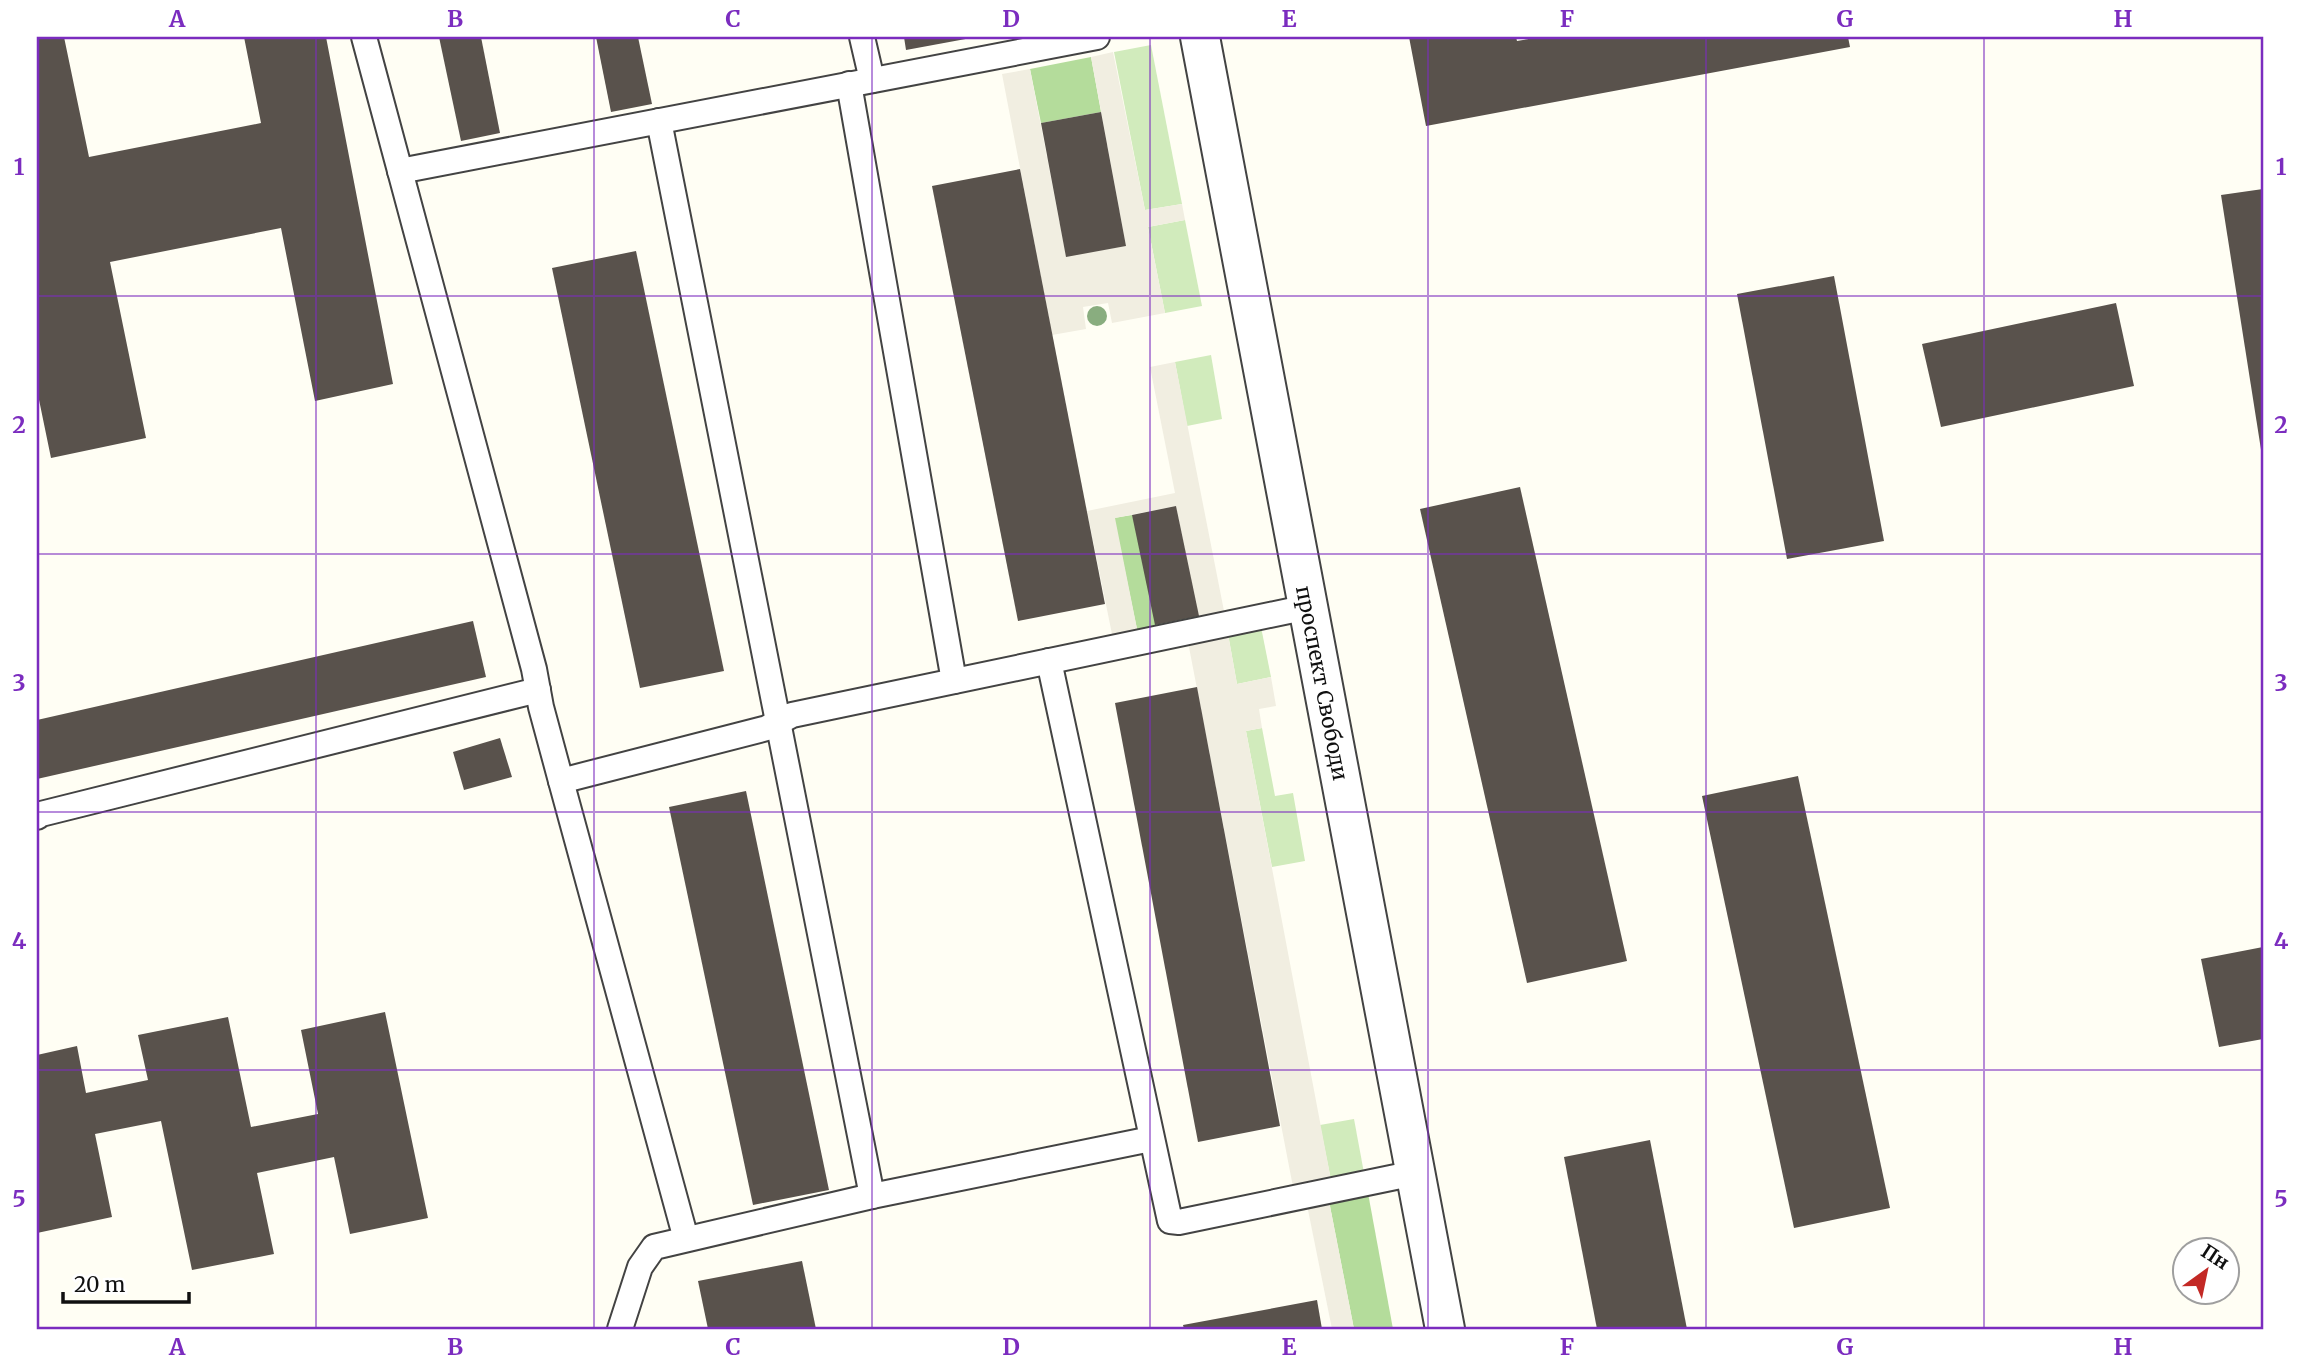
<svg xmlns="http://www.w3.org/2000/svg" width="2300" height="1366" font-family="Merriweather,serif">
	<rect width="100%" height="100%" fill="#fffef4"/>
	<g fill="#d1ebbc">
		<polygon points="1151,45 1182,204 1145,210 1114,52"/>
		<polygon points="1185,220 1202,306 1165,313 1148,227"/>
		<polygon points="1211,355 1222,419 1187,426 1175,362"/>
		<polygon points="1261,627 1271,677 1237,684 1228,634"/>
		<polygon points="1262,728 1275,796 1293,793 1305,861 1272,867 1246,731"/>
		<polygon points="1354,1119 1364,1173 1331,1180 1320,1125"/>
	</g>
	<g fill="#b4dc9b">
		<polygon points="1091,57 1101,112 1041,123 1030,69"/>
		<polygon points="1132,515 1199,616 1199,621 1138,634 1114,518"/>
		<polygon points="1368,1193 1393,1329 1354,1329 1329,1201"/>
	</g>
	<g fill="#f1eee1">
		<polygon points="1113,52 1145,210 1182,204 1185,220 1148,227 1165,313 1112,323 1108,303 1083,307 1086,329 1052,335 1002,74 1030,69 1066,256 1126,246 1091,57"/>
		<polygon points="1175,362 1225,616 1199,621 1176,506 1115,518 1138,634 1113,639 1087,511 1175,493 1150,367"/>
		<polygon points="1228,634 1237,684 1271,677 1276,706 1259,709 1262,728 1246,731 1331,1180 1293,1187 1188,642"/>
		<polygon points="1329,1201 1354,1329 1332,1329 1307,1205"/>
	</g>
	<g fill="#59524c">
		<polygon points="37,37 64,37 89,157 261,123 244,37 326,37 393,384 315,401 281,228 110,262 146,438 51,458 37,390"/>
		<polygon points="439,37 481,37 500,133 461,141"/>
		<polygon points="596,37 638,37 652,104 611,112"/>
		<polygon points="904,37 971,37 971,38 906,50"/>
		<polygon points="1409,37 1516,37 1517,41 1541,37 1848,37 1850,47 1426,126"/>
		<polygon points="1101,112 1126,246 1066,257 1041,123"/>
		<polygon points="1020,169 1105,604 1018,621 932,186"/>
		<polygon points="2263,189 2263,456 2262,456 2221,195"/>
		<polygon points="636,251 724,671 640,688 552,268"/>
		<polygon points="1834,276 1884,541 1787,559 1737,294"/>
		<polygon points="2116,303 2134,386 1941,427 1922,344"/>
		<polygon points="1520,487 1627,961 1527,983 1420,509"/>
		<polygon points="1176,506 1199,616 1155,625 1132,515"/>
		<polygon points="473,621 486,677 37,779 37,720"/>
		<polygon points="1197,687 1280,1126 1198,1142 1115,703"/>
		<polygon points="500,738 512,777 464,790 453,752"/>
		<polygon points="1798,776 1890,1208 1794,1228 1702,796"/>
		<polygon points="746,791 829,1190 753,1205 669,807"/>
		<polygon points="2263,947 2263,1039 2219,1047 2201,959"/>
		<polygon points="385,1012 428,1218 350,1234 334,1157 257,1173 274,1254 192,1270 161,1121 95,1134 112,1217 37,1233 37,1055 77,1046 86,1093 148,1080 138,1035 228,1017 251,1127 318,1114 301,1030"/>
		<polygon points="1650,1140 1687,1329 1597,1329 1564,1157"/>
		<polygon points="802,1261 816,1329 708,1329 698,1281"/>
		<polygon points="1317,1300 1322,1329 1184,1329 1183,1325"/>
	</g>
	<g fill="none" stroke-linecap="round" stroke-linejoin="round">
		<g stroke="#434343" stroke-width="28">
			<g id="service">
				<polyline points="364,37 534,669 541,707 561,781 686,1239"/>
				<polyline points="862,37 872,80"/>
				<polyline points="849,84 954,681"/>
				<polyline points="659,121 872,1196"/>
				<polyline points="400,171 1097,37"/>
				<polyline points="1049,661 1170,1221 1179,1222 1415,1173"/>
				<polyline points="561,781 767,728 792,715 1308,607"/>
				<polyline points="37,817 41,814 538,690"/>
				<polyline points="620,1329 640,1267 654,1247 872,1196 1151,1139"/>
			</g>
		</g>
		<g stroke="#434343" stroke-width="42">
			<polyline id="minor" points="1200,37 1445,1329"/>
		</g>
		<use href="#service" stroke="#fff" stroke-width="24"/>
		<use href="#minor" stroke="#fff" stroke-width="38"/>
	</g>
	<circle fill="#89ad7f" cx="1097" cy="316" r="10"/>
	<path fill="none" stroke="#7b2cbf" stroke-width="2" stroke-opacity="0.55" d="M316 37V1329M594 37V1329M872 37V1329M1150 37V1329M1428 37V1329M1706 37V1329M1984 37V1329M37 296H2263M37 554H2263M37 812H2263M37 1070H2263"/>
	<g text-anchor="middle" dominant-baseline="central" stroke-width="7" stroke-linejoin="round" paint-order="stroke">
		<g font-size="21" fill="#101010" stroke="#fff">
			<text transform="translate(1322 683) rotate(79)">проспект Свободи</text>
		</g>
	</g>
	<rect width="2300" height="1366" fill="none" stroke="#ffffff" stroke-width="77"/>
	<g transform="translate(2206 1271) rotate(33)"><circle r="33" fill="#ffffff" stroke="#9f9f9f" stroke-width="2"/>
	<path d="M0-5L12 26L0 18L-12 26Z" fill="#c32925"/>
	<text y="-10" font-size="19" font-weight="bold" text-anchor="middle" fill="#101010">Пн</text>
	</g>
	<path d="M63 1292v10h126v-10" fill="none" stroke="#101010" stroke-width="3.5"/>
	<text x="74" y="1292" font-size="21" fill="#101010" stroke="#ffffff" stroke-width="5" paint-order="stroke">20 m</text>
	<rect x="38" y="38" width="2224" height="1290" fill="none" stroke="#7b2cbf" stroke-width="2.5"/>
	<g font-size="23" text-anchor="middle" font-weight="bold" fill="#7b2cbf">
		<text x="177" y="27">A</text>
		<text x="455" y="27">B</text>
		<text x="733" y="27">C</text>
		<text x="1011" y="27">D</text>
		<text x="1289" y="27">E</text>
		<text x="1567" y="27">F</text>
		<text x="1845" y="27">G</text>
		<text x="2123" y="27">H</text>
		<text x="19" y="175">1</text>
		<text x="2281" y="175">1</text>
		<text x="19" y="433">2</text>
		<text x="2281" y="433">2</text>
		<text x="19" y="691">3</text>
		<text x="2281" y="691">3</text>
		<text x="19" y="949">4</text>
		<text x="2281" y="949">4</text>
		<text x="19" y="1207">5</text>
		<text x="2281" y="1207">5</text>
		<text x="177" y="1355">A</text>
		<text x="455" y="1355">B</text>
		<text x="733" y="1355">C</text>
		<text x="1011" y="1355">D</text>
		<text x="1289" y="1355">E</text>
		<text x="1567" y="1355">F</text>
		<text x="1845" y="1355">G</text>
		<text x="2123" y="1355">H</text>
	</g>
</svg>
